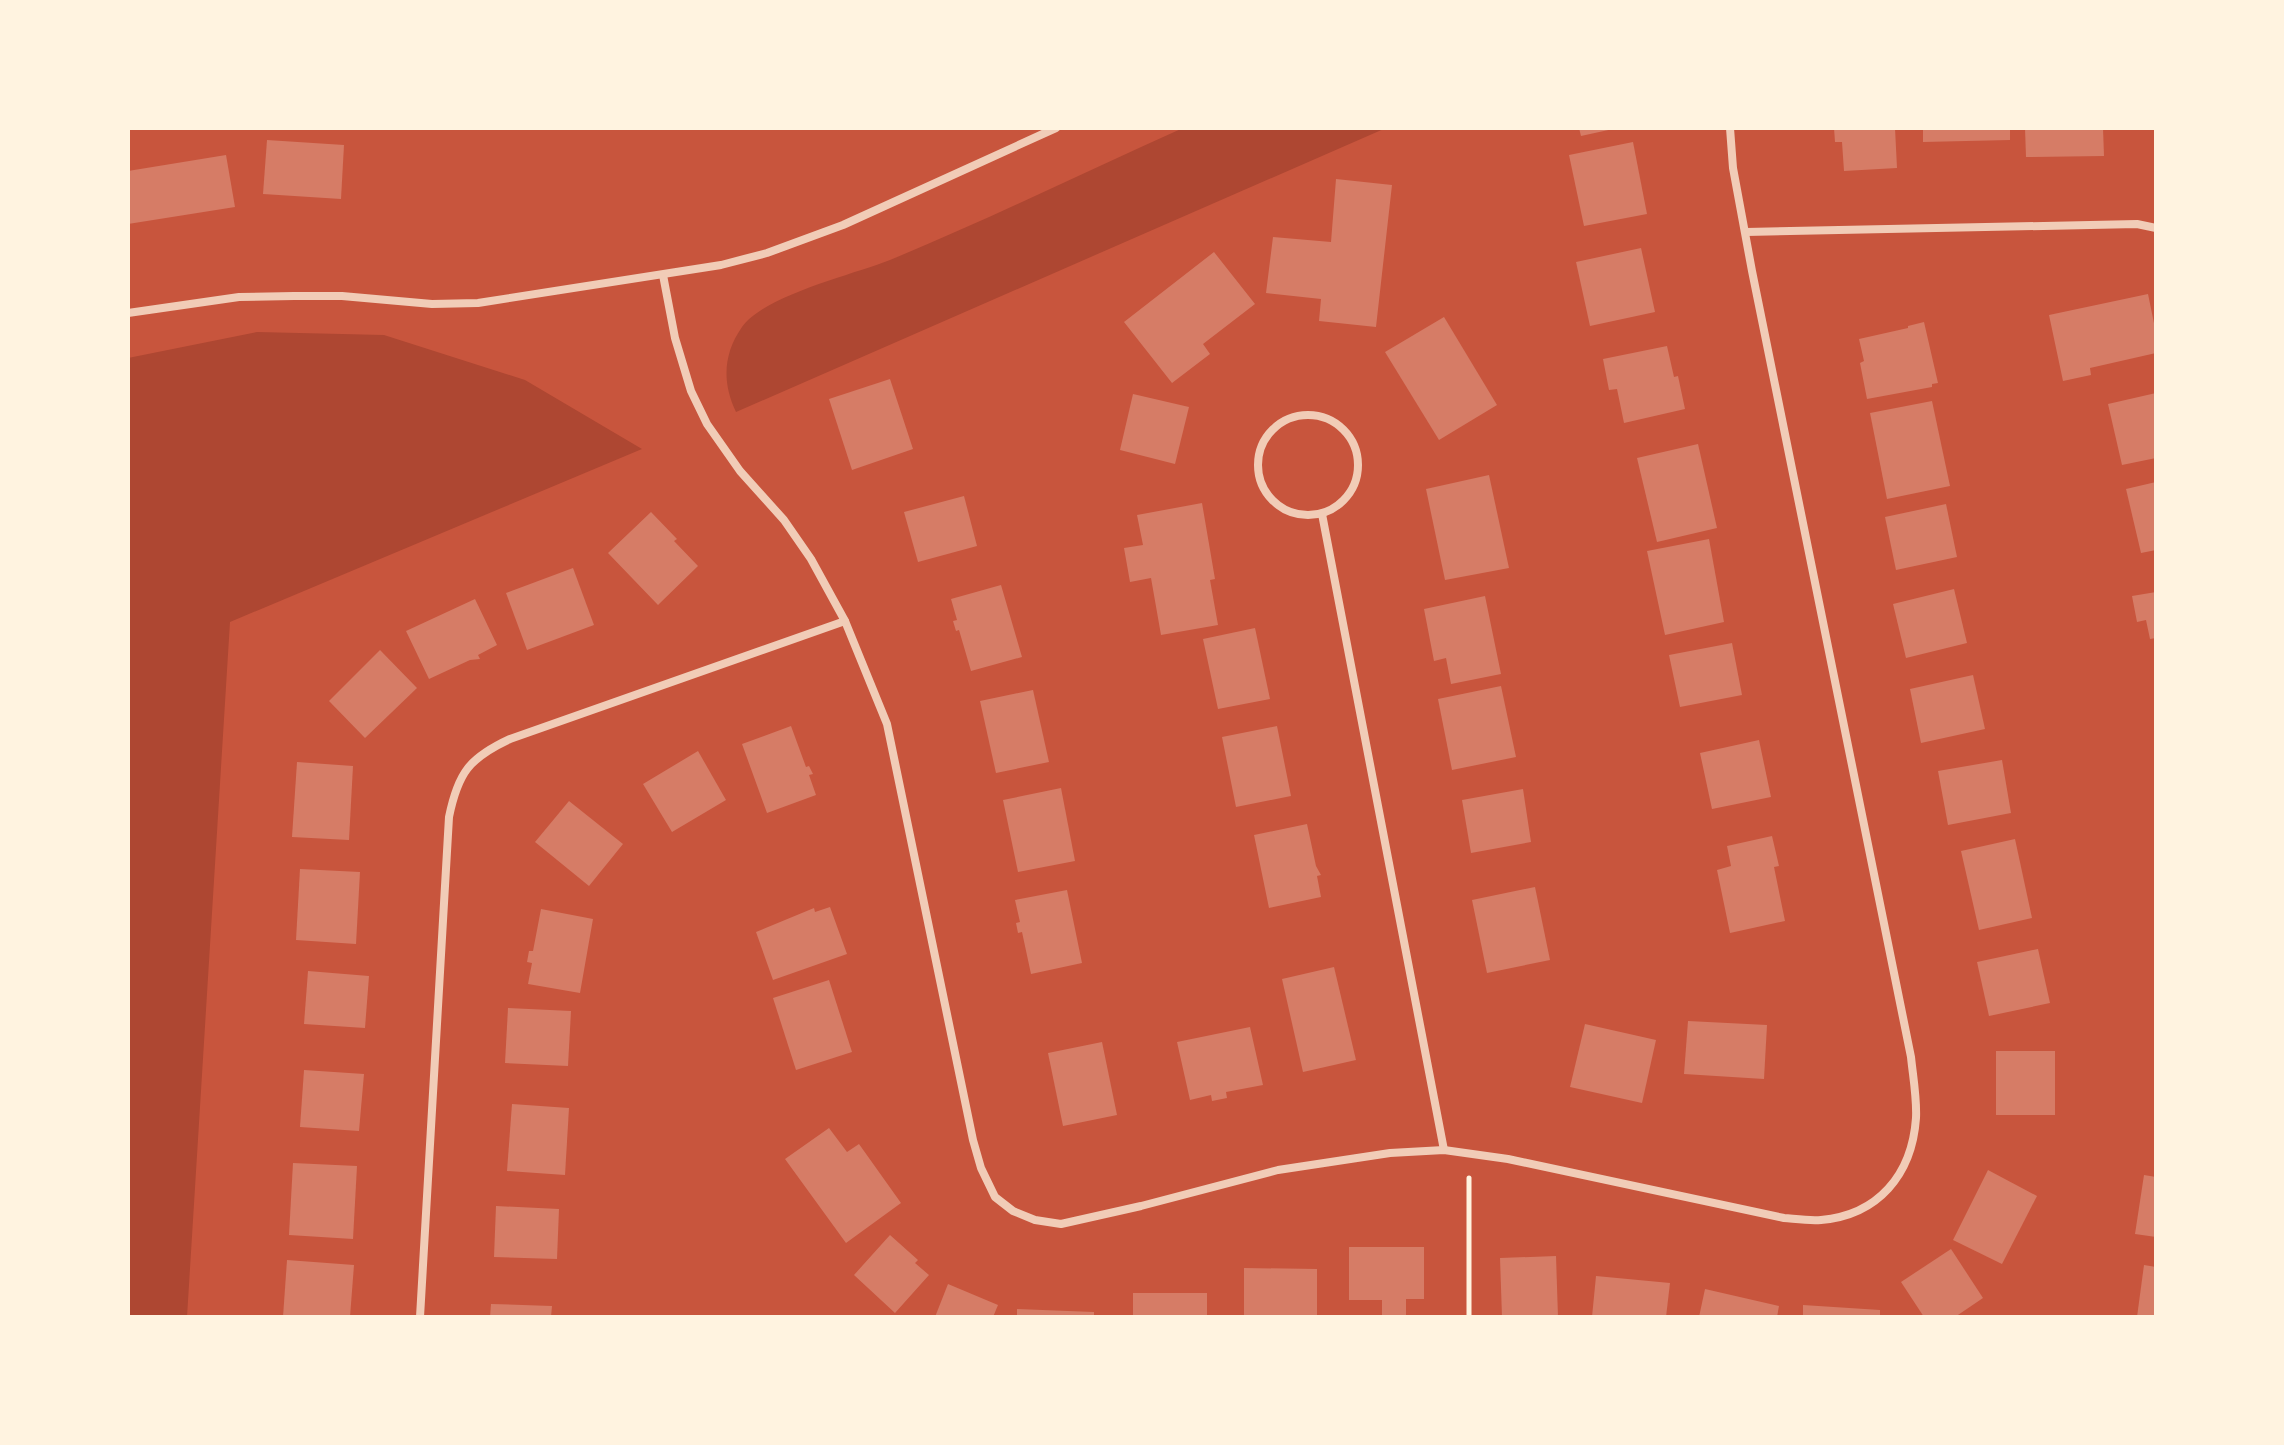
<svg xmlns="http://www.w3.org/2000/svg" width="2284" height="1445" font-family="Literata,serif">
	<rect width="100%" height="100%" fill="#c8553d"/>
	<g fill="#ae4732">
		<path d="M1183 128H1386L736 412C722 383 723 354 742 327 765 295 852 275 890 260 989 219 1085 172 1183 128Z"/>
		<polygon points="257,332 384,335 525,380 642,449 230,622 187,1317 128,1317 128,358"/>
	</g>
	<g fill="#d67c66">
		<polygon points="1579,128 1613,128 1613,129 1581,136"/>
		<polygon points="1834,128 1895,128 1897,168 1844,171 1842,142 1835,142"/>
		<polygon points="1923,128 2010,128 2010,140 1923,142"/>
		<polygon points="2025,128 2103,128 2104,156 2026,157"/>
		<polygon points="267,140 344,145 341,199 263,194"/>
		<polygon points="1633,142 1647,214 1584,226 1569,155"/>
		<polygon points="226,155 235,207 128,224 128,171"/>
		<polygon points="1336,179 1392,185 1376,327 1319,321 1321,299 1266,293 1273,237 1331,242"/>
		<polygon points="1641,248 1655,312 1590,326 1576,262"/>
		<polygon points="1214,252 1255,304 1203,344 1210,354 1172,383 1124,322"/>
		<polygon points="2148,294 2156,333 2156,353 2090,368 2091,375 2063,381 2049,315"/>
		<polygon points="1444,317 1497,405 1439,440 1385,352"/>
		<polygon points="1924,322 1938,383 1932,384 1932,387 1867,399 1860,363 1864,361 1859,339 1908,328 1908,326"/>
		<polygon points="1667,346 1674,377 1678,376 1685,409 1624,423 1617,389 1609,390 1603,359"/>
		<polygon points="890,379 913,449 852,470 829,399"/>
		<polygon points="2156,393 2156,458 2122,465 2108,404"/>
		<polygon points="1133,394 1189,407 1175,464 1120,450"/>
		<polygon points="1932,401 1950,486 1887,499 1870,413"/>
		<polygon points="1698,444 1717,528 1657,542 1637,458"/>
		<polygon points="1489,475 1509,568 1445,580 1426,489"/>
		<polygon points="2156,482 2156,550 2141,553 2126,489"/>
		<polygon points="964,496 977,546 918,562 904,512"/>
		<polygon points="1202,503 1215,579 1210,580 1218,625 1161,635 1151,578 1130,582 1124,548 1143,545 1137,515"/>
		<polygon points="1946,504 1957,557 1896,570 1885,517"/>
		<polygon points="651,512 677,539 674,541 698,566 658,605 608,553"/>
		<polygon points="1709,539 1724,622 1665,635 1647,551"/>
		<polygon points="573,568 594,625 527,650 506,593"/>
		<polygon points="1001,585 1022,657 971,671 959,630 956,631 953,621 957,620 951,599"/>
		<polygon points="1954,589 1967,643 1906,658 1893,604"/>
		<polygon points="2156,592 2156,638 2150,639 2146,620 2137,622 2132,596"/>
		<polygon points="1485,596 1501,674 1451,684 1446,658 1434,661 1424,609"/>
		<polygon points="475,599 497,645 478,655 480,659 470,660 429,679 406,631"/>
		<polygon points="1255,628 1270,699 1218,709 1203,639"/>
		<polygon points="1732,643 1742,695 1680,707 1669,655"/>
		<polygon points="380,650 417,688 365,738 329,701"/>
		<polygon points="1973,675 1985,729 1921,743 1910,689"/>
		<polygon points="1501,686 1516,757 1452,770 1438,699"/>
		<polygon points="1033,690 1049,762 996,773 980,701"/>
		<polygon points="791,726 806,767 809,766 813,774 809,775 816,795 767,813 742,744"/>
		<polygon points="1277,726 1291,796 1236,807 1222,737"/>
		<polygon points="1759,740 1771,797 1712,809 1700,753"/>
		<polygon points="698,751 726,800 672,832 643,784"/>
		<polygon points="2002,760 2011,813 1948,825 1938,771"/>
		<polygon points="297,762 353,766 349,840 292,837"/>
		<polygon points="1061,788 1075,861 1018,872 1003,800"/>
		<polygon points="1523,789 1531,842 1471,853 1462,800"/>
		<polygon points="569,801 623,844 589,886 535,842"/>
		<polygon points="1307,824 1316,866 1321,875 1317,876 1321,897 1269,908 1254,835"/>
		<polygon points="1772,836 1779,866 1774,867 1785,921 1730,933 1717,870 1731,866 1727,846"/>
		<polygon points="2015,839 2032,918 1979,930 1961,851"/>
		<polygon points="300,869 360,872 356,944 296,940"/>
		<polygon points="1535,887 1550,960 1487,973 1472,900"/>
		<polygon points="1067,890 1082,963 1031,974 1022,932 1018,933 1016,923 1020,922 1015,900"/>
		<polygon points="830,907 847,954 773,980 756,932 814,908 815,912"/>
		<polygon points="541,909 593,919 580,993 528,984 532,963 527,962 529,951 533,951"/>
		<polygon points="2038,949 2050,1003 1989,1016 1977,962"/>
		<polygon points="1334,967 1356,1060 1303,1072 1282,979"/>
		<polygon points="308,971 369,976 365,1028 304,1024"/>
		<polygon points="829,980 852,1052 796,1070 773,998"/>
		<polygon points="508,1008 571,1011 568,1066 505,1063"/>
		<polygon points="1688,1021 1767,1025 1764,1079 1684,1074"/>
		<polygon points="1585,1024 1656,1040 1642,1103 1570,1087"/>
		<polygon points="1250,1027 1263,1085 1226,1092 1227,1098 1212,1101 1211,1095 1190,1100 1177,1042"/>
		<polygon points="1102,1042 1117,1115 1063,1126 1048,1053"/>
		<rect x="1996" y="1051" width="59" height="64"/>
		<polygon points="304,1070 364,1074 359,1131 300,1127"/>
		<polygon points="512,1104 569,1108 565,1175 507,1171"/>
		<polygon points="829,1128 847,1152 859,1144 901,1203 846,1243 785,1159"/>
		<polygon points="293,1163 357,1166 353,1239 289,1235"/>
		<polygon points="1988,1170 2037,1196 2002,1264 1953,1240"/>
		<polygon points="2144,1175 2156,1177 2156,1237 2135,1234"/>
		<polygon points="496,1206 559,1209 557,1259 494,1257"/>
		<polygon points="890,1235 918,1260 915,1263 929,1275 895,1313 854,1275"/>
		<polygon points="1349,1247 1424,1247 1424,1299 1406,1299 1406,1317 1382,1317 1382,1300 1349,1300"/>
		<polygon points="1951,1249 1983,1298 1955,1317 1924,1317 1901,1282"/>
		<polygon points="1556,1256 1558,1317 1502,1317 1500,1258"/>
		<polygon points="287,1260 354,1265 350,1317 283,1317"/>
		<polygon points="2144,1265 2156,1267 2156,1317 2137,1317"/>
		<polygon points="1244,1268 1317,1269 1317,1317 1244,1317"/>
		<polygon points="1596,1276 1670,1283 1666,1317 1592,1317"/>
		<polygon points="948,1284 998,1305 993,1317 935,1317"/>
		<polygon points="1705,1289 1779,1306 1777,1317 1699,1317"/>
		<rect x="1133" y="1293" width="74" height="24"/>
		<polygon points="491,1304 552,1306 551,1317 490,1317"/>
		<polygon points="1803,1305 1880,1310 1880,1317 1803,1317"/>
		<polygon points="1017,1309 1094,1312 1094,1317 1017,1317"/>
	</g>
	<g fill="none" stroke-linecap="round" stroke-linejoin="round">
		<polyline stroke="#fff3e0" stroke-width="5" points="1469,1178 1469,1317"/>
		<g stroke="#f1ccb7" stroke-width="8">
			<polyline points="1746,232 2137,224 2156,228"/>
			<path d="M663 275 675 338 691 391 707 424 740 471 784 520 811 559 845 621 887 724 973 1140 981 1168 995 1197 1013 1211 1035 1220 1061 1224 1141 1206 1278 1170 1390 1153 1444 1150 1508 1159 1784 1218C1796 1219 1809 1221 1821 1220 1878 1215 1912 1175 1916 1118 1917 1098 1913 1077 1911 1057L1752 271 1733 168 1730 128"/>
			<polyline points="128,313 239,297 294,296 342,296 432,304 478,303 721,265 767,253 843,225 1056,128"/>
			<circle cx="1308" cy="465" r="50"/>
			<polyline points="1322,514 1444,1150"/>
			<path d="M420 1317 449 817C458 773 469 758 510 739L845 621"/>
		</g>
	</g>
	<rect width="2284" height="1445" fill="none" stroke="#fff3e0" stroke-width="260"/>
</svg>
